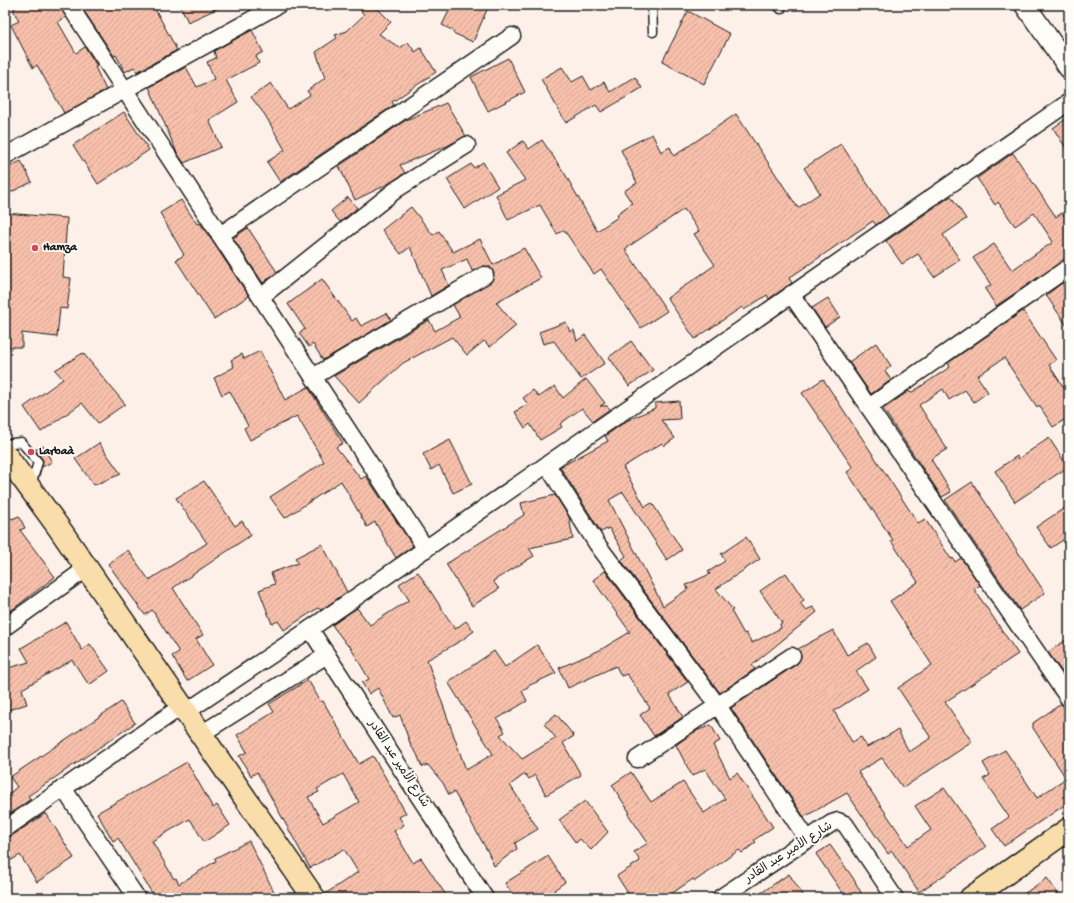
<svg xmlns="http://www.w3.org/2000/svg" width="1074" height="903" font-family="'Gochi Hand','Playpen Sans Arabic',sans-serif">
	<defs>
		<pattern id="building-hatch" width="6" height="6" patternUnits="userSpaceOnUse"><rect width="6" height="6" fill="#f7c0ab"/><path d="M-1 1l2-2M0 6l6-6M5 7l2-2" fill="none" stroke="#d3a493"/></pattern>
	</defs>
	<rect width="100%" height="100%" fill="#fcf0e8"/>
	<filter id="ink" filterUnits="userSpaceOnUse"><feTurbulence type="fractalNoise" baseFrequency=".025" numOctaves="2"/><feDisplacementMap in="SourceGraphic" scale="8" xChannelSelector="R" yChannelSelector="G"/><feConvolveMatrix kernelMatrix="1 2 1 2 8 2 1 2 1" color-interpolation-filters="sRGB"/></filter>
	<g filter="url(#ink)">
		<g fill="url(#building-hatch)" stroke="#1c1c1c" fill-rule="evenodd">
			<polygon points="21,5 60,5 66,17 58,22 76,53 85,47 97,66 95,67 106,90 64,113 37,65 33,68 11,25 19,21 13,9"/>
			<polygon points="80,5 153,5 177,50 137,72 134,67 125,72 116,55 114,56"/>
			<polygon points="180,5 225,5 188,22"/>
			<polygon points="357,5 374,5 391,22 379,34 400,48 408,42 415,52 421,48 436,72 392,102 394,105 280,182 267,162 285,150 265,115 251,97 271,83 288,109 310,95 307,91 325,78 316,52 337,38 335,35 347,31 364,15"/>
			<polygon points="452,5 489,5 473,42 453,33 454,31 442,25"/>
			<polygon points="688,11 730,34 704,84 662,62"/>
			<polygon points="252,30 263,52 256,56 259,63 226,80 238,102 209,120 221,147 184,163 177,153 149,87 186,67 197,87 214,79 207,62 216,58 214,51"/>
			<polygon points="508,58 525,92 488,111 471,77"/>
			<polygon points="562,67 572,82 583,76 591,90 604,82 610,92 635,77 642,88 601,112 596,105 566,123 541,79"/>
			<polygon points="446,103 466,136 447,146 400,165 405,173 388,184 355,200 339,166 406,120"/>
			<polygon points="124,112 149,150 98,184 73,145"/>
			<polygon points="736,114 798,208 820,193 804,168 841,144 889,216 876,225 873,221 789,278 792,283 769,299 767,295 744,310 742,307 695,339 667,298 715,265 694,234 699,231 684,209 625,249 667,311 641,328 601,269 594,274 564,230 557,234 540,205 508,220 496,195 525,180 506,153 523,141 529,149 542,140 565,174 597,231 618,217 617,214 632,203 624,191 637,183 621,150 652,134 661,152 670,147 674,156"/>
			<polygon points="1069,117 1069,153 1053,128"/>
			<polygon points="1013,153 1056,217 1062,213 1069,223 1069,257 996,306 985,289 991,285 973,258 994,244 1012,270 1053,242 1034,213 1015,226 998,202 995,205 977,178"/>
			<polygon points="21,161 32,182 5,195 5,169"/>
			<polygon points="483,162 498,187 465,209 447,179 471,164 474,168"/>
			<polygon points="951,196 966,219 943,235 960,260 934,277 918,254 902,264 886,241"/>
			<polygon points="348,197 357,208 340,222 331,211"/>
			<polygon points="181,200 197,224 200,223 249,296 214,319 176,260 184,255 160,213"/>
			<polygon points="411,207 433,235 439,231 453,252 480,239 493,265 524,248 541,278 496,302 516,326 490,347 484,341 467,355 452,337 403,363 359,403 334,376 429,320 435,331 460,317 453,305 493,279 493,271 490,267 484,266 472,271 467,259 442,270 449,285 431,296 410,247 401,254 382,230"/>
			<polygon points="5,213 67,218 63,277 71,278 67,309 60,308 57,337 22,333 22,347 5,347"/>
			<polygon points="248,228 277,272 263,283 233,238"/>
			<polygon points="322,279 352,321 356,318 361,326 387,313 391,320 323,360 313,344 309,347 299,333 305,329 288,304"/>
			<polygon points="1062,283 1069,294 1069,329 1046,295"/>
			<polygon points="828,298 840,317 825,327 812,308"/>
			<polygon points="1023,311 1056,360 1049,365 1064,388 1069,385 1069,417 1053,427 1039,405 1037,407 1004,358 977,376 988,392 974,402 965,390 949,400 943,389 919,405 947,449 931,459 951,492 942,497 883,409 909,391 911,393 950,367 948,363"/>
			<polygon points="566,322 570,332 574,330 577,341 585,335 605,363 581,379 554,341 543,344 539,332"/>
			<polygon points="631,341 653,370 629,386 609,357"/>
			<polygon points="876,343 891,366 885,371 891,380 871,394 849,362"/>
			<polygon points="260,351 285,400 308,387 343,443 336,447 361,479 366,476 413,546 396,558 375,522 367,527 341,481 285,518 270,497 324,462 297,416 250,440 244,428 248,426 230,391 222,395 214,378 234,367 231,360 242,354 244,359"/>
			<polygon points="83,353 125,404 98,423 82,403 41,432 24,407 63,379 55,370"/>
			<polygon points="586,379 605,403 600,406 607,406 610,409 593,421 582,408 560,424 562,427 540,440 530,424 525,428 515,412 528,404 523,398 533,390 539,397 555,386 563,398"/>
			<polygon points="823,379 918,523 925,519 951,559 953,558 955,562 961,558 980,585 974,589 1018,654 945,702 972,742 903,788 882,758 858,772 908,846 931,830 915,806 944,788 986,847 919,892 892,851 888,854 847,793 804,817 731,708 797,664 801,656 798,649 833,630 847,655 868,643 876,657 856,671 868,689 834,711 852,742 861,737 867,747 898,730 909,752 931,738 898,688 932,665 890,601 918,582 891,541 893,540 847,472 853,468 802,393"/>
			<polygon points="679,401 680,419 661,420 675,438 664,446 662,443 623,467 645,507 652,503 682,550 667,560 623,492 609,500 663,606 688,589 686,585 710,574 708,572 725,561 721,554 746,537 760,559 716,589 733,610 731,611 744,634 746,633 752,643 781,628 780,624 782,623 760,591 786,573 804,600 800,603 806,610 813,607 817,612 752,665 755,669 720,693 621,560 626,556 609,528 601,532 560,467 608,441 605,436 628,420 655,408 655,403"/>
			<polygon points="1049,438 1068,467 1015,502 995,471 1017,456 1018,459"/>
			<polygon points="450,440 472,484 453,493 439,465 431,470 423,454"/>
			<polygon points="99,443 121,474 94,485 75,459"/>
			<polygon points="43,446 52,462 42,467 43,460 35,450"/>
			<polygon points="204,481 235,526 242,521 251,535 173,588 203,635 196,639 212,665 187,681 172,656 179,652 152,610 145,615 108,564 128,550 149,580 207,543 176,498"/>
			<polygon points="972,482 1045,593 1020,610 945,500"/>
			<polygon points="555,495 569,517 573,539 529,548 534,556 493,581 499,589 472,606 446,564 524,515 521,503"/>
			<polygon points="1069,505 1069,536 1051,548 1036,527"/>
			<polygon points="5,511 12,519 19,516 25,528 20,530 55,577 5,615"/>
			<polygon points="322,544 347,592 321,610 318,608 284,630 278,621 272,624 259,590 275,584 271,573 298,563 295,558"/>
			<polygon points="605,571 688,682 669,694 683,717 654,736 640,715 650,708 627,674 621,676 616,666 568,688 559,668 600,650 630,632 593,580"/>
			<polygon points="418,572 455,629 466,621 474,631 462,640 427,660 466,770 493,754 448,682 494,651 505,667 537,645 556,673 528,686 528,688 522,691 527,701 497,719 505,732 500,735 522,759 556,738 544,724 556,714 574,736 563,743 581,775 546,795 535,775 529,779 525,774 510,785 538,829 515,843 517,849 494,866 488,852 454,792 449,795 443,783 428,765 422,767 417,754 411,746 400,715 393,718 378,688 369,694 362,683 369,679 349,645 348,646 332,625 357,608 370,625 409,600 399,584"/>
			<polygon points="66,622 82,650 90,644 109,671 89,685 72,660 22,689 27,704 5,711 5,669 29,662 21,648"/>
			<polygon points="1069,638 1069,682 1048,652"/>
			<path d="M308 680 321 702 323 701 359 764 373 756 406 813 399 817 404 825 394 831 413 863 421 858 448 898H326L325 894 358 872 344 849 310 868 257 772 251 776 239 756 247 752 237 735 274 712 269 704ZM343 774 359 802 323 823 308 797 319 792 317 789Z"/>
			<polygon points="121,702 135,723 28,796 31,799 5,817 5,797 17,787 10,777"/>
			<polygon points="1061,704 1069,708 1069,802 1004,846 992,829 1009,817 983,779 990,775 983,763 1005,750 1037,798 1066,778 1033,728 1033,723"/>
			<polygon points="711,725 720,741 713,745 730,778 737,773 773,827 754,840 756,842 742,853 739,850 695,881 693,879 665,898 631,898 617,876 640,861 634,852 648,843 628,814 630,813 612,785 631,772 651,802 683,782 704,813 725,799 705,769 692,776 676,745 694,732"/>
			<polygon points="187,762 213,808 217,805 230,825 204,842 190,819 152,841 174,879 176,878 179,884 216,861 215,858 249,841 277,898 155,898 118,838 113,841 97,813"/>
			<polygon points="585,801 608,832 591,850 580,839 576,843 559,820"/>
			<polygon points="46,813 74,858 37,882 20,855 5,864 5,838 10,837"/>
			<polygon points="830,845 853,878 864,898 846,898 816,854"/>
			<polygon points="548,856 565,882 554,890 559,898 515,898 505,883"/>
			<polygon points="789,874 805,898 754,898 774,884"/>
			<polygon points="1047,878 1061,898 1018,898"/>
		</g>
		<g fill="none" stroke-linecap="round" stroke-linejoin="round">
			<g stroke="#1c1c1c" stroke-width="11">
				<g id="service">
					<polyline points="652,5 653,32"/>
					<polyline points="777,5 781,9"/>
					<polyline points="5,444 21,442 38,462 31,486"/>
				</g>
			</g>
			<g stroke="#1c1c1c" stroke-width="19">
				<g id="minor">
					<polyline points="69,5 426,549"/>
					<polyline points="5,156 278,5"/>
					<polyline points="220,235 512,36"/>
					<polyline points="791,294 1069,699"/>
					<polyline points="261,297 397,189 467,145"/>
					<polyline points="313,377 485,275"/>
					<polyline points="869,407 1069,267"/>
					<polyline points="547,465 597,544 718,706 808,840"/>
					<polyline points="5,627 87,568"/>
					<polyline points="310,629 485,898"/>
					<polyline points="186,712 310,629 1069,102"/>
					<polyline points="201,734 327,655"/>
					<polyline points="637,759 792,656"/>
					<polyline points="63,788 137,898"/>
					<polyline points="5,829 182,706"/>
					<polyline points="720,898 832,823 838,821 845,824 895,898"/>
				</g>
			</g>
			<g stroke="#1c1c1c" stroke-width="23">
				<polyline id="tertiary" points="1025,5 1069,68"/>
			</g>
			<g stroke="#1c1c1c" stroke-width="25">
				<g id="primary">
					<polyline points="5,454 59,528 314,898"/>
					<polyline points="971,898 1069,829"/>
				</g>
			</g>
			<use href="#service" stroke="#fdfcf7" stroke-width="8"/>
			<use href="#minor" stroke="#fdfcf7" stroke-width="16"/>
			<use href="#tertiary" stroke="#fdfcf7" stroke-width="20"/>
			<use href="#primary" stroke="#f9deab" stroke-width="22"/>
		</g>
	</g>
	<g fill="#d1495b" stroke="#fdfcf7" stroke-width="1.5">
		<circle cx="35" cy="248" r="4"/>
		<circle cx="31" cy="452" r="4"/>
	</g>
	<g text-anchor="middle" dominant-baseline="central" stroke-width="3.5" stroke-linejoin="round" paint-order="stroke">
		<g font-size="12" font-weight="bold" fill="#1c1c1c" stroke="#fdfcf7" text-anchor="start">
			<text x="43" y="248">Hamza</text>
			<text x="39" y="452">Larbaà</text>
		</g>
		<g font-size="12" fill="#1c1c1c" stroke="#fdfcf7">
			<text transform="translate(398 764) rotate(57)">شارع الأمير عبد القادر</text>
			<text transform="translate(789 853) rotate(-33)">شارع الأمير عبد القادر</text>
		</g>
	</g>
	<rect width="1074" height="903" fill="none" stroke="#fdfcf7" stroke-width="20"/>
	<rect x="10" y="10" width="1054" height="883" fill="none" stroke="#1c1c1c" stroke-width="1.5" filter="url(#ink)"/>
</svg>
